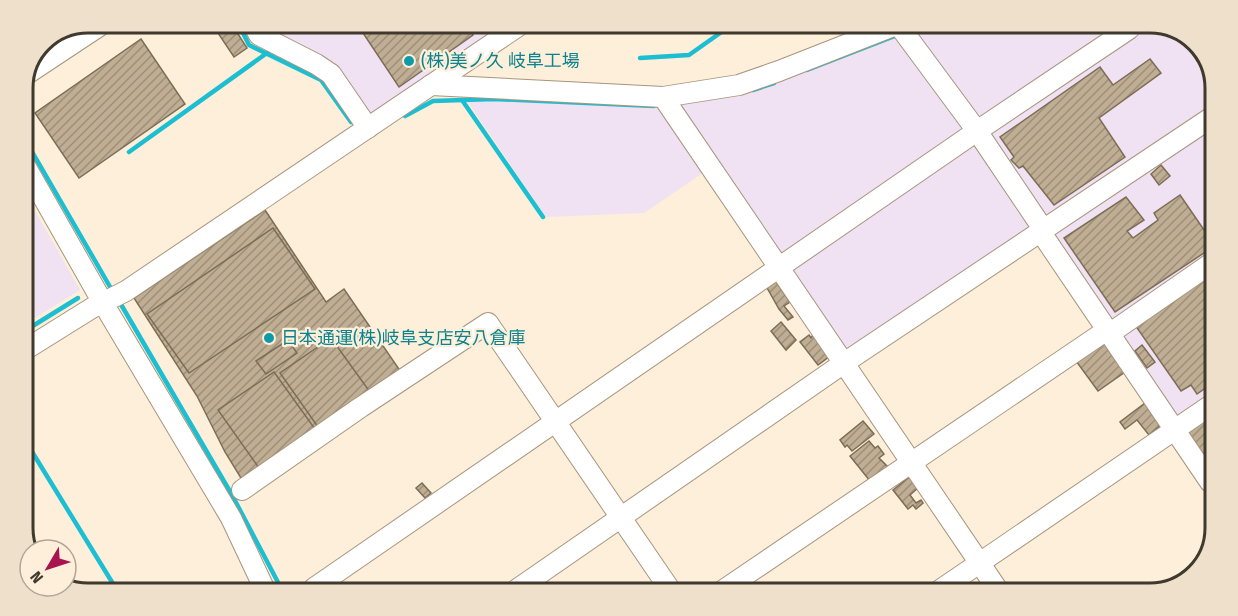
<svg xmlns="http://www.w3.org/2000/svg" width="1238" height="616" font-family="'Fira Sans Condensed','Noto Sans JP',sans-serif">
	<defs>
		<pattern id="building-hatch" width="6" height="6" patternUnits="userSpaceOnUse" patternTransform="scale(1.5)"><rect width="6" height="6" fill="#bfae94"/><path d="M-1 1l2-2M0 6l6-6M5 7l2-2" fill="none" stroke="#9d8f79"/></pattern>
	</defs>
	<rect width="100%" height="100%" fill="#fdefd9"/>
	<g fill="#f0e1f3">
		<polygon points="262,24 506,25 379,112 368,114 276,38"/>
		<polygon points="907,27 1179,29 1204,51 1215,84 1210,474 1042,220 844,354 716,164 644,213 546,217 463,95 659,102"/>
		<polygon points="23,190 80,290 23,325"/>
	</g>
	<g fill="none" stroke-linecap="round" stroke-linejoin="round">
		<g stroke="#1cbed1" stroke-width="4.5">
			<polyline points="238,23 249,45 321,80 351,122"/>
			<polyline points="640,58 689,55 730,26"/>
			<polyline points="807,70 900,34"/>
			<polyline points="753,90 774,83"/>
			<polyline points="462,100 543,217"/>
			<polyline points="405,116 433,101 494,99 654,106"/>
			<polyline points="23,136 113,292"/>
			<polyline points="129,152 267,53"/>
			<polyline points="119,301 232,495 281,588"/>
			<polyline points="23,332 78,298"/>
			<polyline points="23,437 115,587"/>
			<polyline points="245,588 254,583"/>
		</g>
	</g>
	<g fill="url(#building-hatch)" stroke="#7c6d55" stroke-width="1.5">
		<polygon points="220,23 231,23 247,48 234,57 214,27"/>
		<polygon points="357,24 466,25 473,35 399,87"/>
		<polygon points="141,39 185,104 79,178 35,113"/>
		<polygon points="1150,59 1161,73 1099,118 1125,157 1054,205 1023,166 1019,168 1011,160 1014,157 1000,137 1100,67 1113,85"/>
		<polygon points="1161,165 1170,176 1159,185 1151,174"/>
		<polygon points="1180,195 1213,243 1213,247 1115,312 1064,238 1126,197 1144,220 1127,231 1133,238 1158,220 1154,213"/>
		<polygon points="265,210 326,302 344,289 403,375 244,483 225,452 197,396 134,298"/>
		<polygon points="273,228 315,289 189,373 147,314"/>
		<polygon points="1207,275 1213,283 1211,384 1197,394 1191,385 1181,391 1135,325"/>
		<polygon points="775,280 790,302 784,306 793,317 788,320 779,309 766,286"/>
		<polygon points="781,322 796,340 786,350 771,331"/>
		<polygon points="809,335 811,338 813,335 830,356 818,365 800,342"/>
		<polygon points="331,338 370,392 318,427 280,373"/>
		<polygon points="288,340 297,353 266,374 256,361"/>
		<polygon points="1104,341 1125,372 1098,391 1076,361"/>
		<polygon points="1142,345 1155,362 1147,368 1135,351"/>
		<polygon points="274,372 315,429 259,468 218,410"/>
		<polygon points="1145,403 1160,426 1149,435 1137,420 1125,429 1120,422"/>
		<polygon points="1211,414 1210,469 1185,432"/>
		<polygon points="863,421 874,434 852,451 847,445 845,447 840,440"/>
		<polygon points="869,441 875,448 878,446 884,454 879,458 888,467 870,481 850,456"/>
		<polygon points="909,477 918,488 910,495 916,503 921,500 923,503 916,509 913,505 908,509 893,490"/>
		<polygon points="422,483 431,493 425,498 416,488"/>
	</g>
	<g fill="none" stroke-linecap="round" stroke-linejoin="round">
		<g stroke="#a7967e" stroke-width="22">
			<g id="minor">
				<polyline points="253,24 259,35 316,64 331,74 368,128"/>
				<polyline points="900,27 977,131 1043,229"/>
				<polyline points="1200,47 1206,56"/>
				<polyline points="27,74 104,23"/>
				<polyline points="431,85 663,97 739,85 779,71 891,27"/>
				<polyline points="663,97 1000,593"/>
				<polyline points="23,162 103,303 231,518 264,588"/>
				<polyline points="1040,231 1210,482"/>
				<polyline points="1109,334 1213,262"/>
				<polyline points="23,351 92,308 126,291 520,25"/>
				<polyline points="242,490 361,407 488,323 671,591"/>
				<polyline points="314,588 977,131 1129,29"/>
				<polyline points="516,590 844,363 1215,115"/>
				<polyline points="722,591 1107,330"/>
				<polyline points="937,592 1211,405"/>
			</g>
		</g>
		<use href="#minor" stroke="#fff" stroke-width="20"/>
	</g>
	<g fill="#0f9aa8" stroke="#fdefd9" stroke-width="2">
		<circle cx="409" cy="61" r="6"/>
		<circle cx="269" cy="338" r="6"/>
	</g>
	<g text-anchor="middle" dominant-baseline="central" stroke-width="4.5" stroke-linejoin="round" paint-order="stroke">
		<g font-size="18" fill="#0d838f" stroke="#fdefd9" text-anchor="start">
			<text x="421" y="61">(株)美ノ久 岐阜工場</text>
			<text x="281" y="338">日本通運(株)岐阜支店安八倉庫</text>
		</g>
	</g>
	<path d="M0 0H1238V616H0ZM88 33H1150A55 55 0 0 1 1205 88V528A55 55 0 0 1 1150 583H88A55 55 0 0 1 33 528V88A55 55 0 0 1 88 33Z" fill="#eee0cb" fill-rule="evenodd"/>
	<path fill="none" stroke="#40392e" stroke-width="3" d="M88 33H1150A55 55 0 0 1 1205 88V528A55 55 0 0 1 1150 583H88A55 55 0 0 1 33 528V88A55 55 0 0 1 88 33Z"/>
	<g transform="translate(48 568) rotate(231)"><circle r="28" fill="#fdefd9" stroke="#b1a695" stroke-width="1.5"/>
	<path d="M0-4.5L10 22L0 15L-10 22Z" fill="#a8154e"/>
	<text y="-9" font-size="16" font-weight="bold" text-anchor="middle" fill="#40392e">N</text>
	</g>
</svg>
